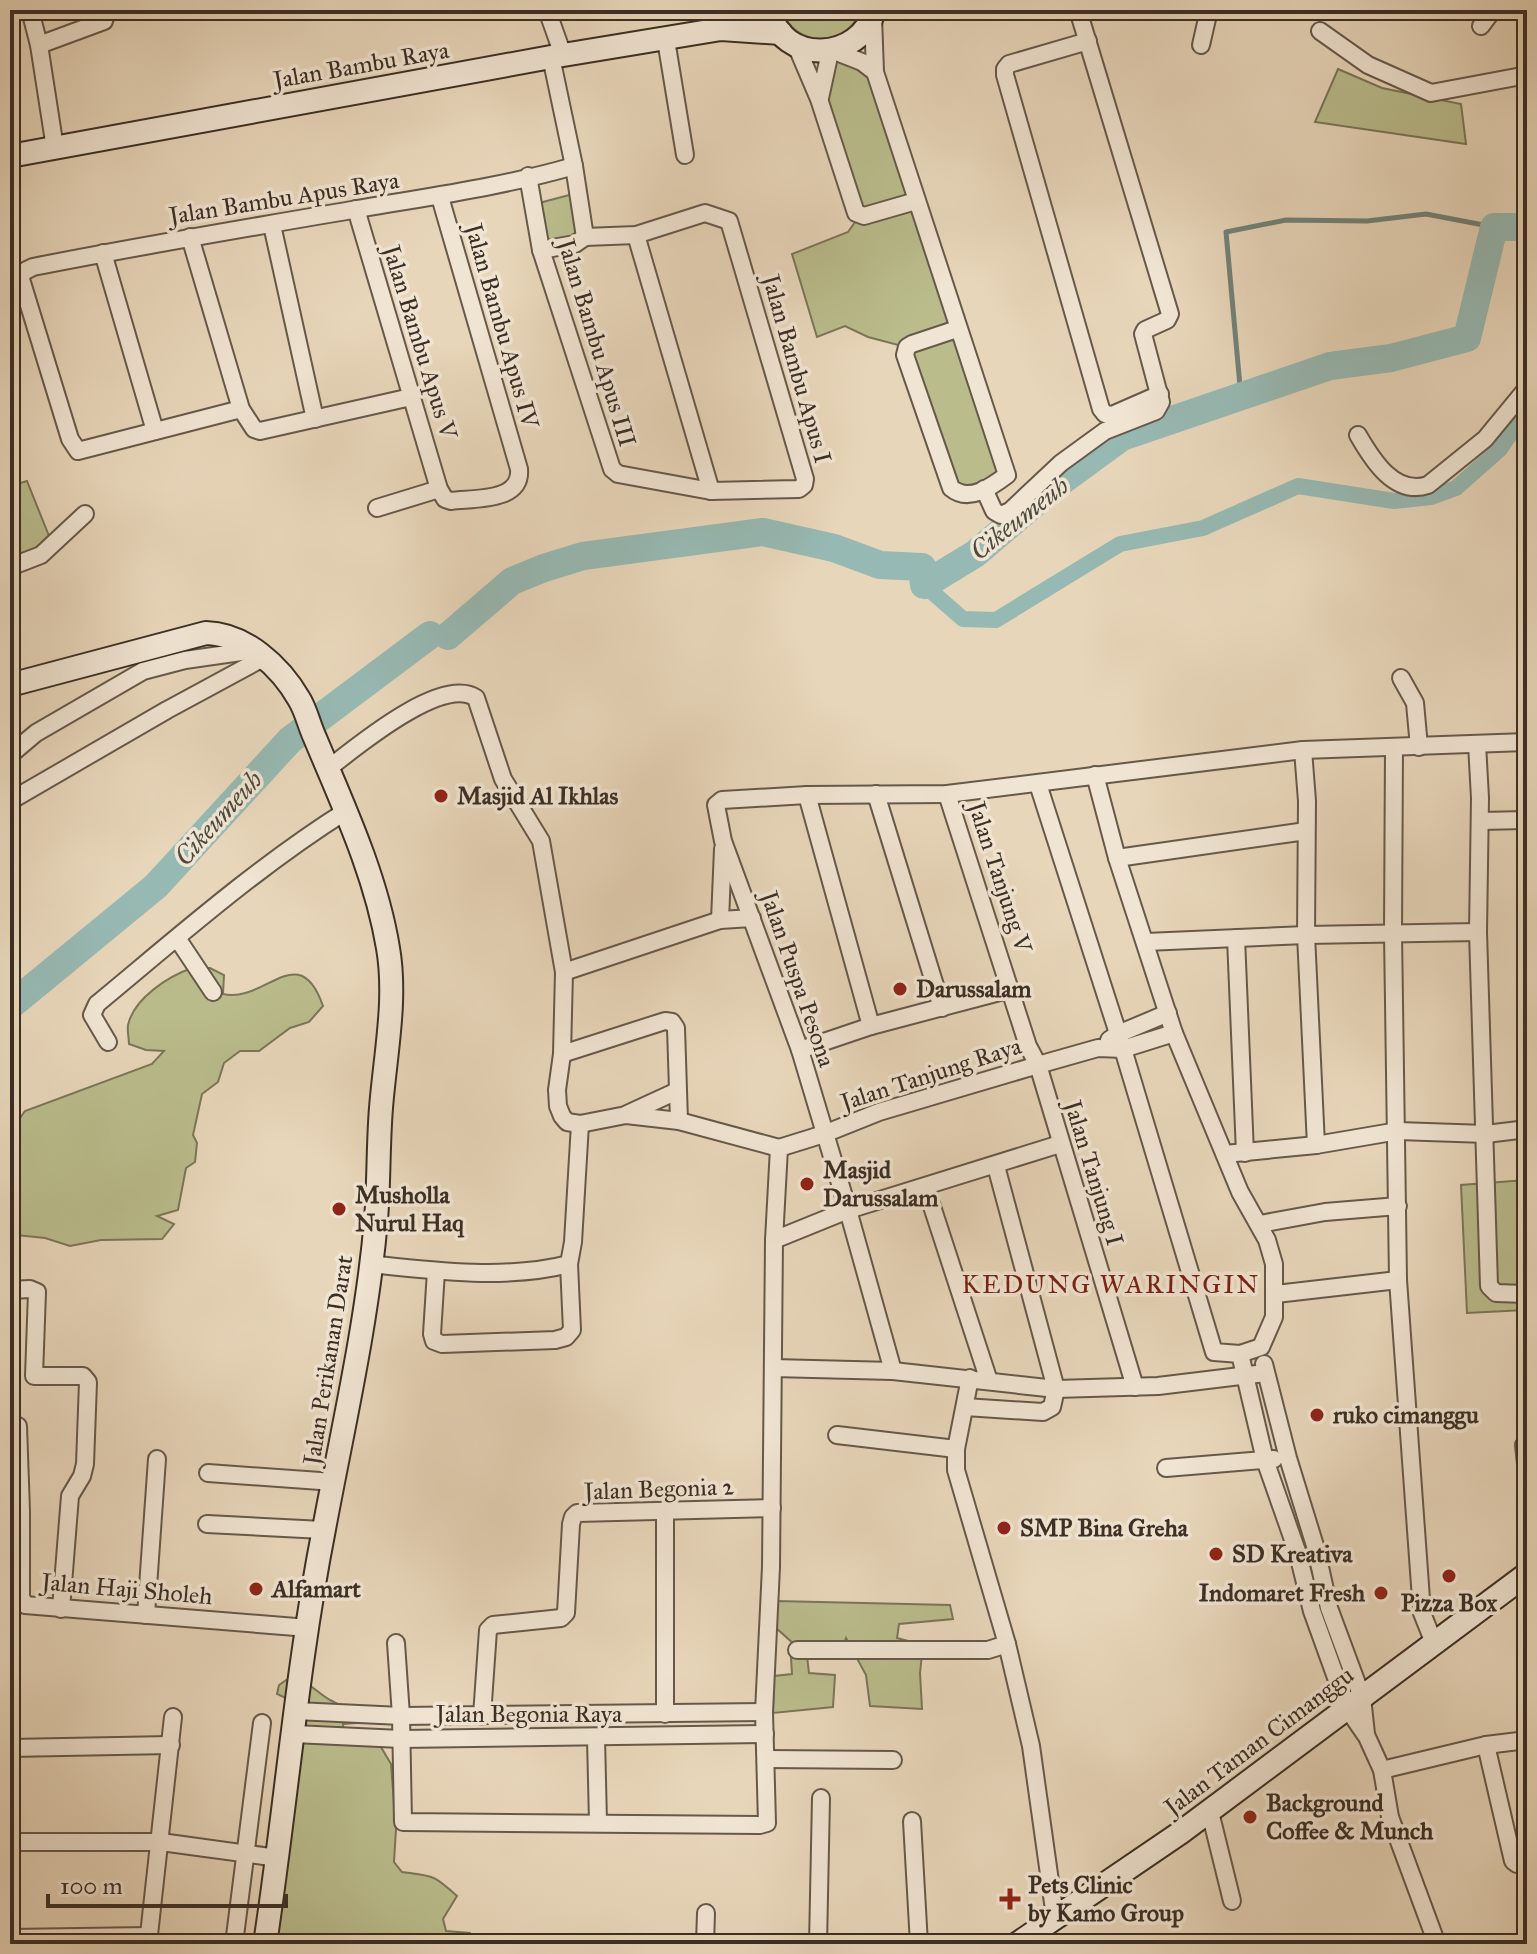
<svg xmlns="http://www.w3.org/2000/svg" width="1537" height="1954" font-family="'IM FELL Great Primer',serif">
	<rect width="100%" height="100%" fill="#e8d6ba"/>
	<filter id="stains"><feTurbulence type="fractalNoise" baseFrequency=".0025" numOctaves="4"/><feColorMatrix values="0 0 0 0 .2 0 0 0 0 .09 0 0 0 0 .02 0 0 0 .5 -.17"/></filter>
	<radialGradient id="worn" r=".72"><stop offset=".6" stop-color="#630" stop-opacity="0"/><stop offset="1" stop-color="#630" stop-opacity=".3"/></radialGradient>
	<g fill="#babc8c" stroke="#7a7658" stroke-width="2">
		<path d="M782 10H861C847 48 795 49 782 10Z"/>
		<polygon points="830,52 875,72 1007,475 961,495 906,347 868,337 845,326 817,337 792,254 848,232 860,215 819,99"/>
		<polygon points="1338,69 1382,88 1461,104 1466,144 1315,122"/>
		<polygon points="569,195 574,199 581,233 572,240 548,244 539,206 543,202"/>
		<polygon points="27,481 49,536 14,569 10,570 10,486"/>
		<path d="M192 968H210L224 975 223 994C265 1004 299 937 323 1006L309 1022 290 1028 259 1051H240L224 1063 218 1082 202 1094 193 1135 197 1143 195 1162 186 1168 178 1210 157 1216 174 1224 162 1239 101 1240 70 1246 45 1238 16 1235 10 1241V1127L15 1125 25 1111 152 1064 164 1051 146 1050 129 1044C129 1038 127 1031 128 1025 134 998 169 976 192 968Z"/>
		<polygon points="1527,1180 1527,1310 1467,1313 1461,1185"/>
		<polygon points="776,1601 950,1605 953,1619 899,1624 897,1638 923,1645 920,1673 922,1709 870,1706 866,1675 846,1638 840,1655 807,1656 809,1673 835,1675 833,1707 773,1713 774,1676 792,1674 791,1658 806,1655 775,1627"/>
		<path d="M292 1676C311 1683 316 1692 330 1700 345 1708 356 1712 370 1722L343 1724 344 1737 378 1742 391 1764 396 1829 394 1862 402 1872C433 1876 433 1874 457 1896L443 1919 446 1931 470 1933 477 1944H266L290 1700 277 1694 279 1685Z"/>
	</g>
	<g fill="none" stroke-linecap="round" stroke-linejoin="round">
		<polyline stroke="#72827a" stroke-width="5" points="1241,397 1226,232 1286,220 1367,221 1426,214 1494,227"/>
		<polyline stroke="#97b9b3" stroke-width="16" points="924,585 963,619 996,620 1120,544 1203,528 1298,486 1394,501 1431,497 1456,488 1500,449 1527,409"/>
		<g stroke="#97b9b3" stroke-width="28">
			<polyline points="448,636 512,581 544,568 583,556 763,532 834,548 880,565 922,567 924,585 975,554 1055,486 1122,437 1330,366 1391,358 1467,338 1494,227 1527,227"/>
			<polyline points="10,1006 156,886 290,740 430,635"/>
		</g>
		<g stroke="#66594a" stroke-width="20">
			<g id="street">
				<polyline points="30,10 39,45 55,148"/>
				<polyline points="547,10 563,55"/>
				<path d="M873 16 875 72 1007 475C991 487 969 503 951 488L905 355 907 347 912 344 957 329"/>
				<polyline points="1481,26 1493,10"/>
				<polyline points="1320,31 1368,65 1431,93 1527,75"/>
				<polyline points="666,40 685,155"/>
				<polyline points="1088,41 1009,64 1005,69 1005,75 1101,409 1105,414 1112,415 1160,394"/>
				<polyline points="39,45 104,21 107,10"/>
				<polyline points="796,45 819,99 856,213 864,216 916,201"/>
				<polyline points="1201,45 1209,10"/>
				<polyline points="834,51 862,62 875,72"/>
				<polyline points="551,57 574,166"/>
				<polyline points="820,98 830,52"/>
				<path d="M356 209 439 489 445 499 451 501C474 498 522 502 519 469L440 197"/>
				<polyline points="272,225 315,419"/>
				<polyline points="636,235 711,491"/>
				<polyline points="190,237 241,409 254,429 260,431 411,397"/>
				<polyline points="541,250 575,244 585,237"/>
				<polyline points="103,253 155,431"/>
				<polyline points="20,276 70,439 78,451 241,409"/>
				<path d="M10 289 25 271 33 267C139 246 246 228 352 210 426 197 502 187 574 166L585 237 636 235 705 213 729 221 805 479 804 485 799 489 711 491 618 474 612 469 541 250 528 176"/>
				<path d="M1358 435C1373 461 1395 496 1428 485L1485 439 1527 388"/>
				<polyline points="984,489 994,511 1001,515 1010,511 1061,463 1105,431 1156,411 1161,402 1143,334 1145,330 1167,320 1170,314 1078,10"/>
				<polyline points="377,508 439,489"/>
				<polyline points="10,567 41,555 85,514"/>
				<polyline points="1401,678 1415,703 1419,747"/>
				<polyline points="1477,744 1480,798 1478,932 1489,1286 1496,1293 1527,1294"/>
				<polyline points="1394,747 1393,933 1398,1280 1422,1613 1434,1643"/>
				<polyline points="1303,750 1307,801 1306,935 1316,1145"/>
				<polyline points="10,755 36,733 143,671 185,660 256,650"/>
				<path d="M329 768C356 747 442 675 476 698L503 779 541 841 564 972 562 1054 557 1090 558 1106 562 1116 567 1122 580 1124 626 1115 679 1121 779 1148"/>
				<polyline points="1038,784 1123,1049 1214,1352 1240,1354 1261,1347 1274,1317 1274,1264 1267,1240 1240,1192 1174,1033 1117,858 1095,775"/>
				<polyline points="876,794 942,1008"/>
				<polyline points="947,794 1028,1046 1038,1065 1135,1387"/>
				<polyline points="807,795 871,1026"/>
				<polyline points="10,801 167,710 265,657"/>
				<polyline points="1480,821 1527,820"/>
				<polyline points="1117,858 1306,831"/>
				<polyline points="720,920 723,849"/>
				<polyline points="177,938 213,992"/>
				<polyline points="1236,938 1245,1153"/>
				<polyline points="1146,942 1306,935 1478,932"/>
				<polyline points="564,972 720,920 752,918"/>
				<polyline points="1109,1040 1118,1034 1168,1013"/>
				<path d="M108 1042 92 1015 97 1004C178 937 257 867 346 811"/>
				<polyline points="800,1050 871,1026 1011,989"/>
				<polyline points="562,1054 665,1021 672,1022 676,1028 679,1121"/>
				<polyline points="627,1114 677,1091"/>
				<polyline points="779,1148 824,1134 879,1112 1038,1065 1098,1048 1123,1049 1174,1033"/>
				<polyline points="1225,1154 1316,1145 1398,1131 1486,1134 1527,1129"/>
				<polyline points="926,1188 989,1381"/>
				<polyline points="1260,1224 1325,1212 1398,1206"/>
				<polyline points="774,1240 848,1210 1060,1144"/>
				<path d="M370 1264C433 1271 507 1280 569 1264L573 1242 580 1124"/>
				<polyline points="436,1271 432,1334 434,1341 442,1344 555,1340 566,1337 572,1330 569,1264"/>
				<polyline points="10,1290 30,1289 37,1292 34,1376 83,1376 88,1382 85,1464 82,1476 70,1496 61,1609"/>
				<polyline points="1276,1294 1398,1280"/>
				<polyline points="1240,1354 1265,1460 1298,1554 1312,1611 1347,1708 1367,1737 1382,1770 1390,1817 1437,1944"/>
				<polyline points="1264,1364 1288,1458 1316,1549 1329,1608 1362,1697 1366,1734"/>
				<polyline points="773,1368 893,1371 1056,1389 1158,1386 1265,1373"/>
				<polyline points="893,1371 848,1210 800,1050 723,841 716,805 722,800 807,795 947,794 1303,750 1527,742"/>
				<polyline points="970,1378 956,1449 956,1470 1007,1644 1031,1746 1055,1917"/>
				<polyline points="965,1407 1043,1412 1052,1407 1056,1389 996,1166"/>
				<polyline points="18,1426 21,1511 21,1597 25,1605 308,1628"/>
				<polyline points="837,1435 956,1449"/>
				<polyline points="1524,1445 1527,1473"/>
				<polyline points="1166,1468 1274,1459"/>
				<polyline points="208,1473 334,1482"/>
				<polyline points="207,1524 323,1530"/>
				<polyline points="146,1615 157,1459"/>
				<polyline points="396,1643 401,1716 403,1822 760,1825 767,1823 764,1712 771,1567 774,1240 779,1148"/>
				<polyline points="797,1650 988,1650 1007,1644"/>
				<polyline points="296,1711 401,1716 764,1712"/>
				<polyline points="665,1714 665,1510"/>
				<polyline points="482,1716 488,1630 493,1625 561,1618 566,1613 571,1524 573,1517 577,1513 772,1508"/>
				<polyline points="294,1734 401,1739 765,1734"/>
				<polyline points="596,1738 598,1822"/>
				<polyline points="1486,1745 1513,1861 1517,1864 1527,1862"/>
				<polyline points="10,1748 171,1745"/>
				<polyline points="766,1759 893,1760"/>
				<polyline points="1382,1770 1486,1745 1527,1740"/>
				<polyline points="1210,1812 1232,1901"/>
				<polyline points="912,1821 919,1944"/>
				<polyline points="10,1842 161,1842 278,1858"/>
				<polyline points="10,1938 149,1936"/>
				<polyline points="148,1944 173,1717"/>
				<polyline points="234,1944 262,1723"/>
				<polyline points="705,1944 706,1913"/>
				<polyline points="818,1944 821,1798"/>
			</g>
		</g>
		<g stroke="#3b2f25" stroke-width="26">
			<g id="secondary">
				<path d="M770 10C780 66 862 62 874 10"/>
				<polyline points="721,29 748,10"/>
				<polyline points="10,156 551,57 721,29 781,33"/>
				<path d="M10 685 206 633C245 634 280 666 299 699 306 710 309 725 315 738 343 805 376 875 388 948 397 1000 385 1056 381 1108 378 1145 379 1183 376 1220 367 1324 343 1427 324 1529 297 1666 286 1806 265 1944"/>
				<polyline points="1017,1944 1180,1833 1527,1574"/>
			</g>
		</g>
		<use href="#street" stroke="#f0e4d2" stroke-width="16"/>
		<use href="#secondary" stroke="#f0e4d2" stroke-width="22"/>
	</g>
	<g fill="#8f2418" stroke="#f0e4d2" stroke-width="3">
		<circle cx="441" cy="796" r="8"/>
		<circle cx="900" cy="989" r="8"/>
		<circle cx="807" cy="1184" r="8"/>
		<circle cx="339" cy="1209" r="8"/>
		<circle cx="1317" cy="1415" r="8"/>
		<circle cx="1004" cy="1528" r="8"/>
		<circle cx="1216" cy="1554" r="8"/>
		<circle cx="1449" cy="1576" r="8"/>
		<circle cx="256" cy="1589" r="8"/>
		<circle cx="1381" cy="1593" r="8"/>
		<circle cx="1250" cy="1817" r="8"/>
		<path d="M1006 1887h8v8h8v8h-8v8h-8v-8h-8v-8h8z"/>
	</g>
	<g text-anchor="middle" dominant-baseline="central" stroke-width="7" stroke-linejoin="round" paint-order="stroke">
		<g font-size="24" fill="#3b2f25" stroke="#f0e4d2">
			<text transform="translate(361 65) rotate(-10)">Jalan Bambu Raya</text>
			<text transform="translate(284 198) rotate(-9)">Jalan Bambu Apus Raya</text>
			<text transform="translate(502 326) rotate(74)">Jalan Bambu Apus IV</text>
			<text transform="translate(420 342) rotate(73)">Jalan Bambu Apus V</text>
			<text transform="translate(597 343) rotate(73)">Jalan Bambu Apus III</text>
			<text transform="translate(797 369) rotate(74)">Jalan Bambu Apus I</text>
			<text transform="translate(1000 877) rotate(72)">Jalan Tanjung V</text>
			<text transform="translate(798 979) rotate(71)">Jalan Puspa Pesona</text>
			<text transform="translate(931 1074) rotate(-18)">Jalan Tanjung Raya</text>
			<text transform="translate(1094 1173) rotate(73)">Jalan Tanjung I</text>
			<text transform="translate(328 1360) rotate(-81)">Jalan Perikanan Darat</text>
			<text transform="translate(659 1489) rotate(-2)">Jalan Begonia 2</text>
			<text transform="translate(127 1589) rotate(5)">Jalan Haji Sholeh</text>
			<text x="529" y="1714">Jalan Begonia Raya</text>
			<text transform="translate(1259 1741) rotate(-37)">Jalan Taman Cimanggu</text>
		</g>
		<g font-size="24" font-weight="bold" fill="#3b2f25" stroke="#f0e4d2" text-anchor="start">
			<text x="457" y="796">Masjid Al Ikhlas</text>
			<text x="916" y="989">Darussalam</text>
			<text x="823" y="1170">Masjid<tspan x="823" dy="28">Darussalam</tspan></text>
			<text x="355" y="1195">Musholla<tspan x="355" dy="28">Nurul Haq</tspan></text>
			<text x="1333" y="1415">ruko cimanggu</text>
			<text x="1020" y="1528">SMP Bina Greha</text>
			<text x="1232" y="1554">SD Kreativa</text>
			<text x="272" y="1589">Alfamart</text>
			<text x="1365" y="1593" text-anchor="end">Indomaret Fresh</text>
			<text x="1449" y="1603" text-anchor="middle">Pizza Box</text>
			<text x="1266" y="1803">Background<tspan x="1266" dy="28">Coffee &amp; Munch</tspan></text>
			<text x="1028" y="1885">Pets Clinic<tspan x="1028" dy="28">by Kamo Group</tspan></text>
		</g>
		<g font-size="26" font-style="italic" fill="#4d4b41" stroke="#f0e4d2">
			<text transform="translate(1019 518) rotate(-38)">Cikeumeuh</text>
			<text transform="translate(218 818) rotate(-48)">Cikeumeuh</text>
		</g>
		<g font-size="26" letter-spacing="2" fill="#7a1f14" stroke="#f0e4d2">
			<text x="1111" y="1284">KEDUNG WARINGIN</text>
		</g>
	</g>
	<rect width="1537" height="1954" fill="none" stroke="#e8d6ba" stroke-width="40"/>
	<rect x="12" y="12" width="1513" height="1930" fill="none" stroke="#3b2f25" stroke-width="4"/>
	<rect x="20" y="20" width="1497" height="1914" fill="none" stroke="#3b2f25" stroke-width="2"/>
	<path d="M48 1894v12h238v-12" fill="none" stroke="#3b2f25" stroke-width="4"/>
	<text x="60" y="1894" font-size="24" fill="#3b2f25" stroke="#f0e4d2" stroke-width="6" paint-order="stroke">100 m</text>
	<rect width="100%" height="100%" filter="url(#stains)"/>
	<rect width="100%" height="100%" fill="url(#worn)"/>
</svg>
